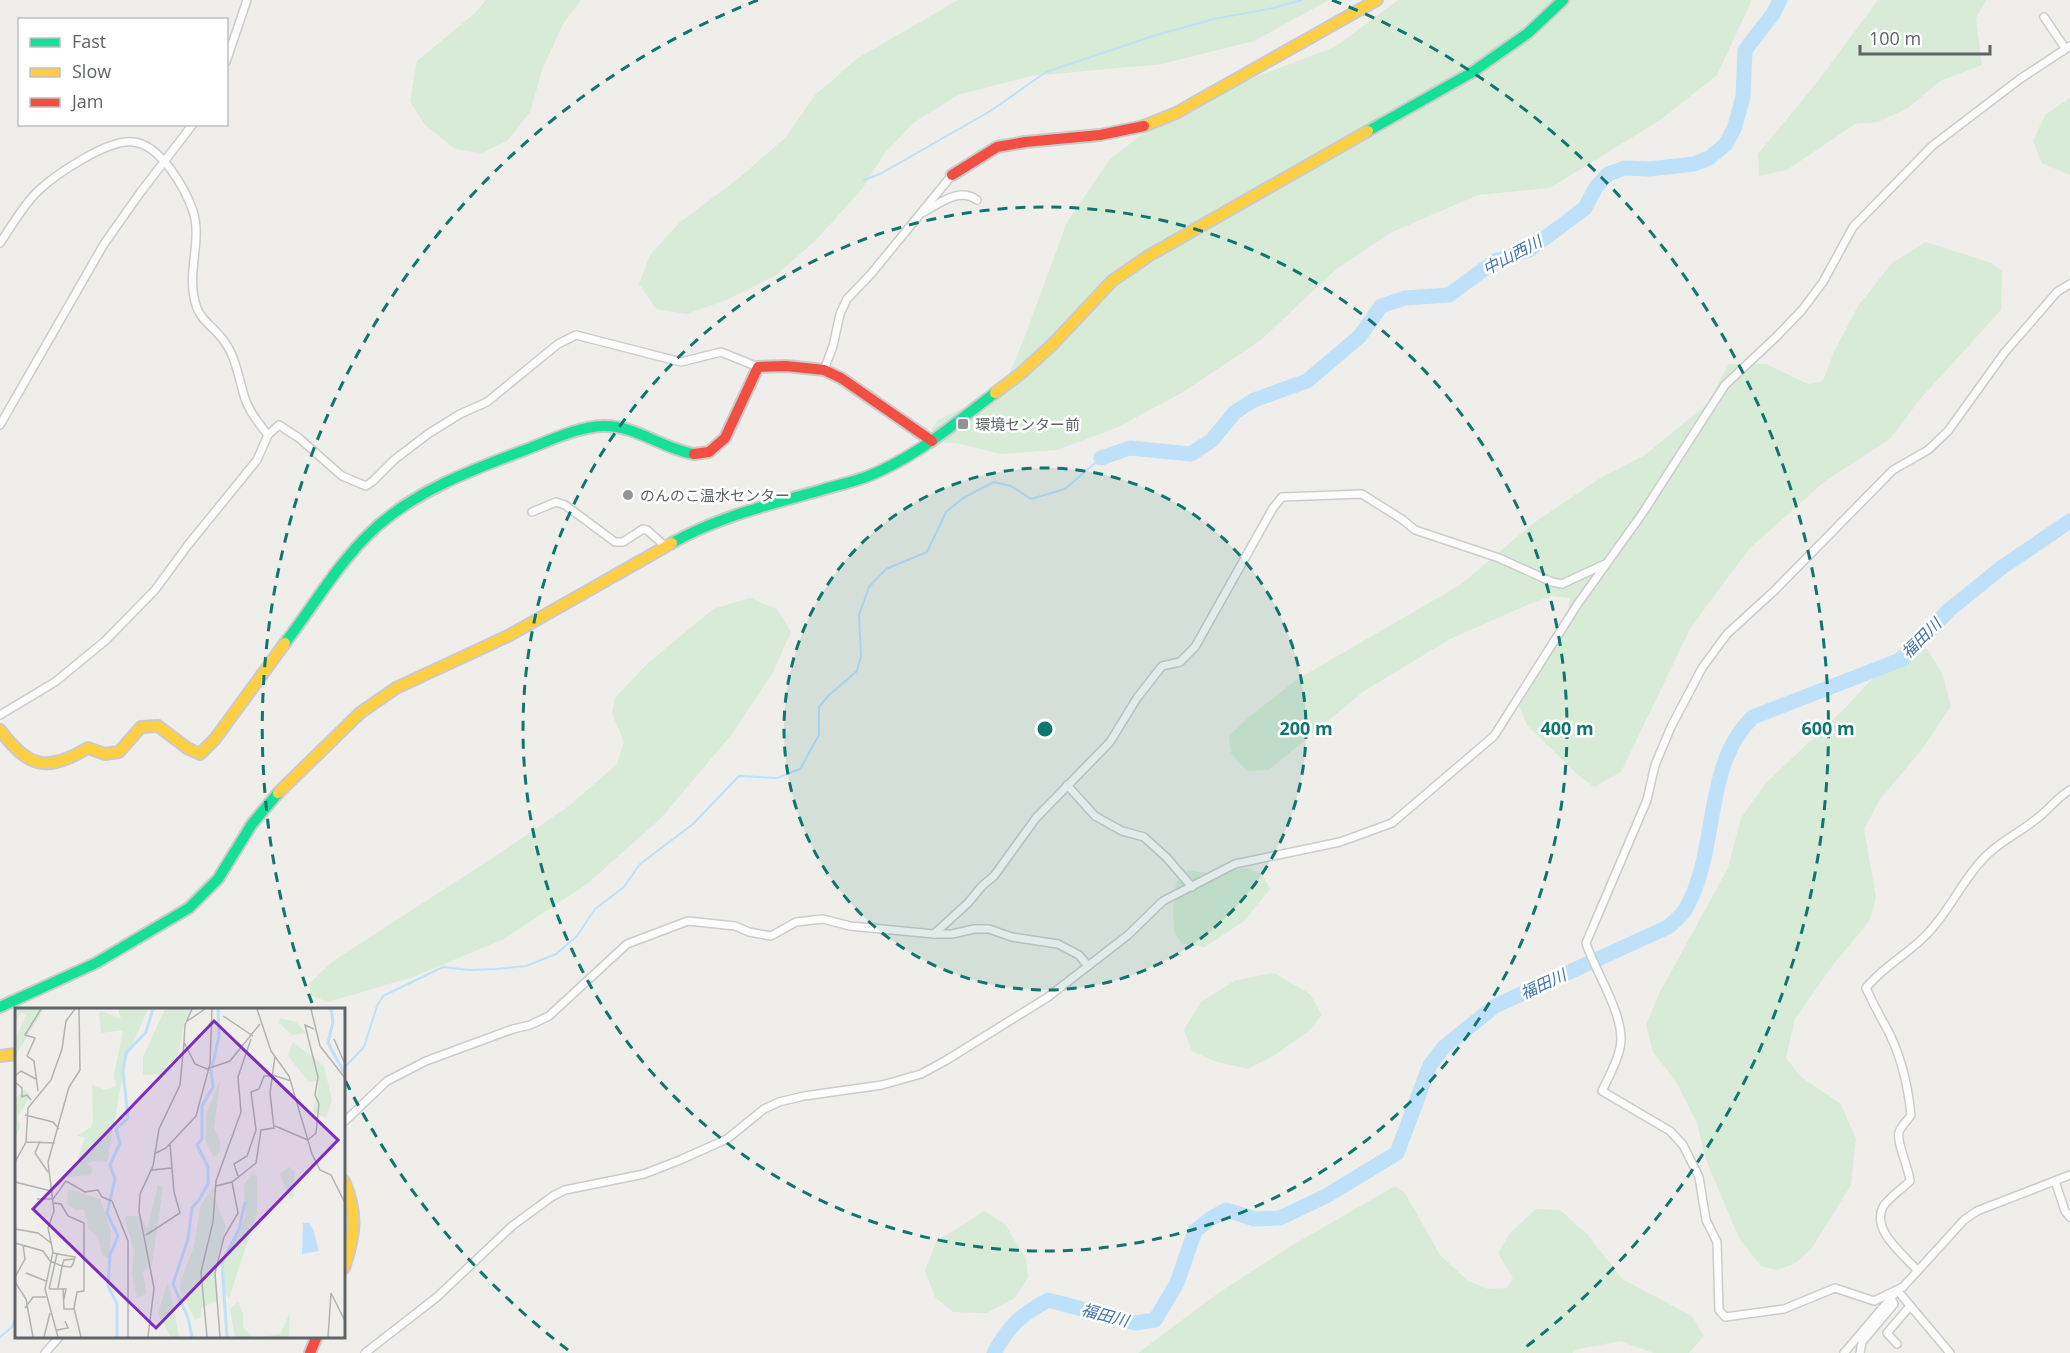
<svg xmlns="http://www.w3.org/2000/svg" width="2070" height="1353" font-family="'Open Sans','Noto Sans JP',sans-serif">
	<rect width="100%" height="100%" fill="#efeeea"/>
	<g fill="#d8ebd6">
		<polygon points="486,0 581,0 563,24 542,70 530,112 507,141 482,153 455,149 425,125 410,101 417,61 474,14"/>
		<polygon points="958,0 1329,0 1254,41 1162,64 1030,76 958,95 913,123 885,153 862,189 816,240 775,276 726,300 687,314 656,309 639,284 650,255 679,223 739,178 786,137 815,95 858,58"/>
		<polygon points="1398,0 1752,0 1717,75 1660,120 1550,188 1478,195 1390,233 1335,270 1261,340 1183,392 1118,427 1057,450 1001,454 957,443 937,443 932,429 938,420 961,409 1009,375 1027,331 1067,222 1110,159 1169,114 1263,74 1335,47"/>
		<polygon points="1878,0 1986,0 1976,18 1982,65 1940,81 1908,108 1878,122 1855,124 1787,170 1759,176 1758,154 1818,81"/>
		<polygon points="2070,98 2070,175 2042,163 2033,141 2045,115"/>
		<polygon points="1926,242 1991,263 2002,271 2001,310 1920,399 1890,439 1825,481 1749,549 1691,627 1621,772 1594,787 1578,775 1527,725 1517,701 1567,619 1570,598 1552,596 1527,605 1450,639 1364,691 1269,770 1247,771 1231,753 1229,736 1249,717 1296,680 1460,585 1535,522 1602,477 1645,455 1706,405 1729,364 1766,364 1808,384 1823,381 1834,352 1858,306 1892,263"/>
		<polygon points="750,598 777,609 791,632 773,672 732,734 661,818 587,884 504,939 413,977 328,1002 310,995 310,983 333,961 491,859 569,806 617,764 624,742 612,713 615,698 648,663 713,609"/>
		<polygon points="1900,648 1927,649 1942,673 1951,706 1923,748 1879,801 1864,829 1876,898 1869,922 1835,962 1795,1019 1786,1058 1801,1077 1841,1104 1856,1139 1851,1185 1812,1248 1796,1263 1777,1270 1761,1266 1739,1238 1706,1160 1697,1123 1675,1080 1653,1052 1646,1025 1660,992 1728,868 1741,818 1765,784 1846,707"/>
		<polygon points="1247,868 1262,874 1270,889 1244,921 1205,947 1182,944 1174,931 1173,909 1176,882 1188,870 1207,873"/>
		<polygon points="1274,973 1310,994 1322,1015 1309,1031 1275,1055 1248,1069 1214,1061 1192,1051 1184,1030 1201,1002 1236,980"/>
		<polygon points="1395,1186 1405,1193 1440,1255 1468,1281 1488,1289 1507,1288 1513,1278 1498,1253 1510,1233 1536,1209 1560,1210 1588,1235 1622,1279 1692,1316 1704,1336 1689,1353 1654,1353 1620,1341 1578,1349 1572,1353 1138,1353 1217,1294 1286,1249"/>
		<polygon points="984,1211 1005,1224 1026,1259 1028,1277 1015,1298 986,1313 953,1312 935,1297 925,1271 937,1240 955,1230"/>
	</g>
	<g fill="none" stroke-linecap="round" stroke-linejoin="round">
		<g stroke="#bfe0f9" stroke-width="2">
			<polyline points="864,180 882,173 992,110 1046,72 1153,36 1214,19 1273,8 1302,0"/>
			<polyline points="344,1068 364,1047 377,1006 383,996 443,967 469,970 497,969 526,966 556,954 577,936 595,909 624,887 640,864 693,824 739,776 777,778 800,769 819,735 819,707 828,696 857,671 861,656 859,615 869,587 886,569 927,552 946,512 963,498 994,482 1011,486 1031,499 1065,489 1101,458"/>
			<polyline points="0,1337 12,1327 16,1316"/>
		</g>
		<g stroke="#bfe0f9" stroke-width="15">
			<polyline points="1101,458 1130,448 1191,454 1212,440 1235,412 1254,400 1307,381 1360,336 1381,306 1405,298 1449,295 1495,261 1529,250 1585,208 1596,187 1608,174 1625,168 1649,169 1694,164 1709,158 1725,145 1734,129 1743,97 1745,50 1773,14 1780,0"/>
			<path d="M994 1353C1010 1324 1020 1316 1048 1300L1135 1323 1155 1320 1177 1283 1195 1231 1210 1219 1226 1210 1255 1219 1280 1218 1326 1196 1397 1153 1430 1065 1444 1047 1495 1006 1668 927C1674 922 1681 916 1685 910 1720 851 1702 765 1753 717L1903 659 1949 610 2001 568 2070 521"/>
		</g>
		<g stroke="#cbcccc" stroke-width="10">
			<g id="street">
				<polyline points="2044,17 2065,48"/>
				<polyline points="226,62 247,0"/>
				<path d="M924 212C940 203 960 187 977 200"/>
				<path d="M0 243C11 227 24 204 38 191 56 174 108 139 133 142 160 144 185 188 193 211 202 239 188 269 194 297 198 321 212 324 224 341 235 356 238 374 243 392 247 409 257 421 268 435"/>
				<path d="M2070 284 2057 292 2005 352 1948 431 1928 450 1893 470 1774 591 1727 634 1702 668 1671 727 1655 765 1647 800 1586 943C1595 972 1627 1018 1620 1048 1617 1063 1608 1078 1602 1091L1670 1131 1683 1145 1699 1177 1706 1220 1717 1242 1719 1310 1725 1317 1784 1309 1835 1288 1874 1301 1903 1287 1964 1220 1977 1211 2070 1175"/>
				<polyline points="824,370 833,346 840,314 847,299 871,274 952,175"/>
				<polyline points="0,425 104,244 140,193 193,124"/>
				<polyline points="532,512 556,502 565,505 615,542 623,542 643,529 647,530 665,546"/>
				<polyline points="0,715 55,682 105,641 155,590 188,545 257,460 268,435 279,425 299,438 342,476 366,486 373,481 394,460 428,434 460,414 487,402 558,344 576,335 681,362 721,352 758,367"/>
				<polyline points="1067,785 1095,816 1122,831 1144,837 1167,858 1192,887"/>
				<polyline points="934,934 968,903 982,886 994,876 1036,818 1110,742 1137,698 1162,666 1180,662 1195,647 1273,508 1282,497 1362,494 1403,520 1415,530 1499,558 1552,582 1562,584 1605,564"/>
				<polyline points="344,1122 387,1081 426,1061 513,1029 530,1025 549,1016 627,944 688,921 735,926 749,932 771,936 796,922 823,919 850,926 934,934 952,934 974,929 989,929 1012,937 1058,944 1079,955 1088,966"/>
				<polyline points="2055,1181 2065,1211 2070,1217"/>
				<path d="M1917 1270C1903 1254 1871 1230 1883 1207 1888 1198 1902 1189 1910 1181 1909 1168 1896 1142 1899 1132 1901 1126 1908 1120 1911 1115 1908 1085 1900 1052 1885 1025 1878 1013 1872 1001 1866 988 1883 966 1910 953 1928 933 1950 910 1962 881 1983 859 1998 842 2018 834 2035 820 2048 811 2056 798 2070 790"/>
				<polyline points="1897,1290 1950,1353"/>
				<polyline points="1897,1344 1887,1333 1910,1306"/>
				<polyline points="45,1353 60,1336"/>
				<polyline points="365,1353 437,1297 512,1226 553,1196 565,1190 644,1174 680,1160 727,1139 764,1109 779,1102 804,1096 882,1085 921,1074 945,1061 1048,997 1128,935 1163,901 1235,864 1340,842 1392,823 1494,736 1577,605 1642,514 1725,385 1776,337 1802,310 1823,282 1853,227 1932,146 2020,79 2070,46"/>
				<polyline points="1844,1353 1896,1292"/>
				<polyline points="1860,1353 1862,1342 1894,1304 1891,1298"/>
			</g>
		</g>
		<g stroke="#cacacb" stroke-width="14">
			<g id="fast">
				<polyline points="1368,131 1471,73 1528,33 1563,0"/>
				<path d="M672 543C718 517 768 505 818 491 833 486 850 483 866 477 915 458 954 424 995 393"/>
				<path d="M285 643C312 608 337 565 369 534 410 493 471 470 525 450 549 441 577 427 603 426 635 425 663 449 694 454"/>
				<polyline points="0,1007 96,963 189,908 218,879 252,824 278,793"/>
			</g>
		</g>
		<g stroke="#cacacb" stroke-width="14">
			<g id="slow">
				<polyline points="1144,126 1176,113 1377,0"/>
				<polyline points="995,393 1020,374 1053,344 1112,281 1150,255 1368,131"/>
				<path d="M0 730C30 769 46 772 88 748L105 754 119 752 141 727 158 726 187 748 200 754 215 739 285 643"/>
				<polyline points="278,793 360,713 396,688 510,635 672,543"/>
				<polyline points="0,1056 16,1054"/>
				<path d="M344 1181C358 1214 355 1235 344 1268"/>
			</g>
		</g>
		<g stroke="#cacacb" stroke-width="14">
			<g id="jam">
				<polyline points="952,175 997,147 1025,142 1100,135 1144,126"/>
				<polyline points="694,454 709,452 725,438 758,367 786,366 824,370 841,378 932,441"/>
				<polyline points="310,1353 317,1336"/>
			</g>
		</g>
		<use href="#street" stroke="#fdfcfc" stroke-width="7"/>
		<use href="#fast" stroke="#16e098" stroke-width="10"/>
		<use href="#slow" stroke="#ffcf43" stroke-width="10"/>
		<use href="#jam" stroke="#f24e42" stroke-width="10"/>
	</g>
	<circle cx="1045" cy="729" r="261" fill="#0f766e" fill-opacity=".12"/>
	<g fill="none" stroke="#0f766e" stroke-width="3" stroke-dasharray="10 8">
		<circle cx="1045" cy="729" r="261"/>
		<circle cx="1045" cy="729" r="522"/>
		<path d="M568 1350A783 783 0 0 1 344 1078M312 1003A783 783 0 0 1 758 0M1332 0A783 783 0 0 1 1522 1350"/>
	</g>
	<g fill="#919496" stroke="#fff" stroke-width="2">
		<rect x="957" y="418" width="12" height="12" rx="3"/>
		<circle cx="628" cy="495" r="6"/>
	</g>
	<g text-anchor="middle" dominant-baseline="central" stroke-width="5" stroke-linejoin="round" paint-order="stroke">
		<g font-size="15" fill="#5f6368" stroke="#fff" text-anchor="start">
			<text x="975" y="424">環境センター前</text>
			<text x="640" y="495">のんのこ温水センター</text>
		</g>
		<g font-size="16" font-style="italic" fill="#4174aa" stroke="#fff">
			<text transform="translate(1512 255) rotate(-28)">中山西川</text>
			<text transform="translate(1921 638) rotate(-45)">福田川</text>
			<text transform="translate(1543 984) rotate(-25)">福田川</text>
			<text transform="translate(1105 1315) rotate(15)">福田川</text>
		</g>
	</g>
	<g transform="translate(15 1008)">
		<rect width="330" height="330" fill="#efeeea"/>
		<path d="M0 1H29L0 48V32L11 7 5 4 0 16ZM103 1H133L110 54 92 154 77 153 73 156 78 161 75 167 51 169 61 157 70 129 62 128 76 119 78 113 77 77 91 82 101 78 99 67 108 22 86 25 84 5 87 3 106 11ZM150 1H179L170 13 162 50 152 57 149 66 128 67V49ZM265 10 281 14 291 25 277 27 264 15ZM278 34 309 58 317 93 311 110 298 105 304 73 294 74 273 48ZM205 72 199 121 205 132V143L199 149 191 134V107ZM10 81 15 88 2 110 6 118 0 128V91ZM274 159 280 164 279 188 275 192 265 166ZM237 164 242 168V205L214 290 210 284 206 252 230 210 229 178ZM143 177 148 179 137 257 128 264 131 286 122 290 117 265 119 243 110 211 111 208H126L132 221ZM200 178V191L211 219 199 261 202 293 186 300V309L180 312 165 281 166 272 179 238 186 196ZM53 181 85 191 96 223 94 250 87 247 83 229 74 221 69 201 60 202 52 196ZM152 276 154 278 164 329H156L143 306ZM223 294 228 306V319L237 329H220L215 301ZM275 305 274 329H247L265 326Z" fill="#d8ebd6"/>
		<path d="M288 215H294L298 221 304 243 287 246Z" fill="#bfe0f9"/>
		<path fill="none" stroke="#bfe0f9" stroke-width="3" d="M316 1 318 14 313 35 330 66M197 59 204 28 203 1M184 192 193 176V159L182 137 187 131V98L198 79 196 61M102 329V296L93 278 95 247 103 228 92 205 100 171 95 157 105 135 101 121 113 110 108 63 111 45 131 24 138 1M177 329 173 310 158 276 173 231 177 200 184 192M212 329 207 255 224 221 230 194"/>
		<path fill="none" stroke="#b1b2b2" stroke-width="1.5" d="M177 1 170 17 169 34 180 56 192 61 215 53 245 16M242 1 256 43 274 68 297 146 305 162 316 167 330 195M296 1 305 38 330 70M208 8 238 28M171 14 190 1M319 31 330 56M258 67 276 73M0 68 6 63 21 71M0 74 7 80V89L12 87 16 92M23 83 19 53 12 48 20 30 10 27 26 1M10 107 38 114 44 121M260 118 293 132M293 132 301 125 304 96 300 87 303 69 290 17 299 21M25 133 20 145 33 164M11 134 40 135M139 146 151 140 181 108 195 56 197 1M0 154 11 134 13 100 36 72 47 41 51 13 60 1M137 162 157 160M223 168 219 156 232 148 241 122 236 84 244 81 249 68H258M0 174 36 183M201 178 217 174 241 155 246 122 259 120 255 85 260 48M22 191H38L51 173 70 184 83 182 87 189 97 193 113 233V329M39 195 46 196 53 208 69 215V283L62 284 59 300 66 329M0 221 23 225 36 235M131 227 165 205 159 184 155 136M0 235 28 243 35 253 47 258 43 280M38 245 60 249 59 252 58 256 56 259 47 258 49 252 59 251M11 265 31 273M0 269 10 251 8 237M0 274 11 291 18 329M48 280 49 301H59M34 281 42 246M34 281H51L49 291M316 285 330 313M10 300 18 289H31M42 322 53 320 50 313M29 329 35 305M43 329 30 281 38 244 33 220 39 203 33 154 54 79 65 62 64 1M133 329 139 280 124 203 125 186 138 158 144 121 165 77 169 34M192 329 186 264 198 214 201 173 226 104 223 69 236 31M205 329 200 265 209 229 223 205 217 174M313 329 316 285"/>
		<path fill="#7b2cbf" fill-opacity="0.15" stroke="#7b2cbf" stroke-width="3" d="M199 13 323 132 141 320 18 201Z"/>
		<rect width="330" height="330" fill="none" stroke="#5f6368" stroke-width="3"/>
	</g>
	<circle cx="1045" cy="729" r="9" fill="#0f766e" stroke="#fff" stroke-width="3"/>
	<g font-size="18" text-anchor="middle" font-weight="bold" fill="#0f766e" stroke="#fff" stroke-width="5" stroke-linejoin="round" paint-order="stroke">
		<text x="1306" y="735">200 m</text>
		<text x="1567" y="735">400 m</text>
		<text x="1828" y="735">600 m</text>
	</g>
	<rect x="18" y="18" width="210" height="108" fill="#ffffff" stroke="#bfc1c3" stroke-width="1.5"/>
	<rect x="30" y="38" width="30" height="9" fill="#16e098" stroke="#bfc1c3" stroke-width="1.5"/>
	<text x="72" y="48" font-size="18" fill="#5f6368">Fast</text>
	<rect x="30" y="68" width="30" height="9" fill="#ffcf43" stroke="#bfc1c3" stroke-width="1.5"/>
	<text x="72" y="78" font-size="18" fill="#5f6368">Slow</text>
	<rect x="30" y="98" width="30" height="9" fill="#f24e42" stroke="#bfc1c3" stroke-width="1.5"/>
	<text x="72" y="108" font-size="18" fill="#5f6368">Jam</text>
	<path d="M1860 45v9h130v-9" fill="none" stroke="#5f6368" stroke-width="3"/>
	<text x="1869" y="45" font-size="18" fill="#5f6368" stroke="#ffffff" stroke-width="4.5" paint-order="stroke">100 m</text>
</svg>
